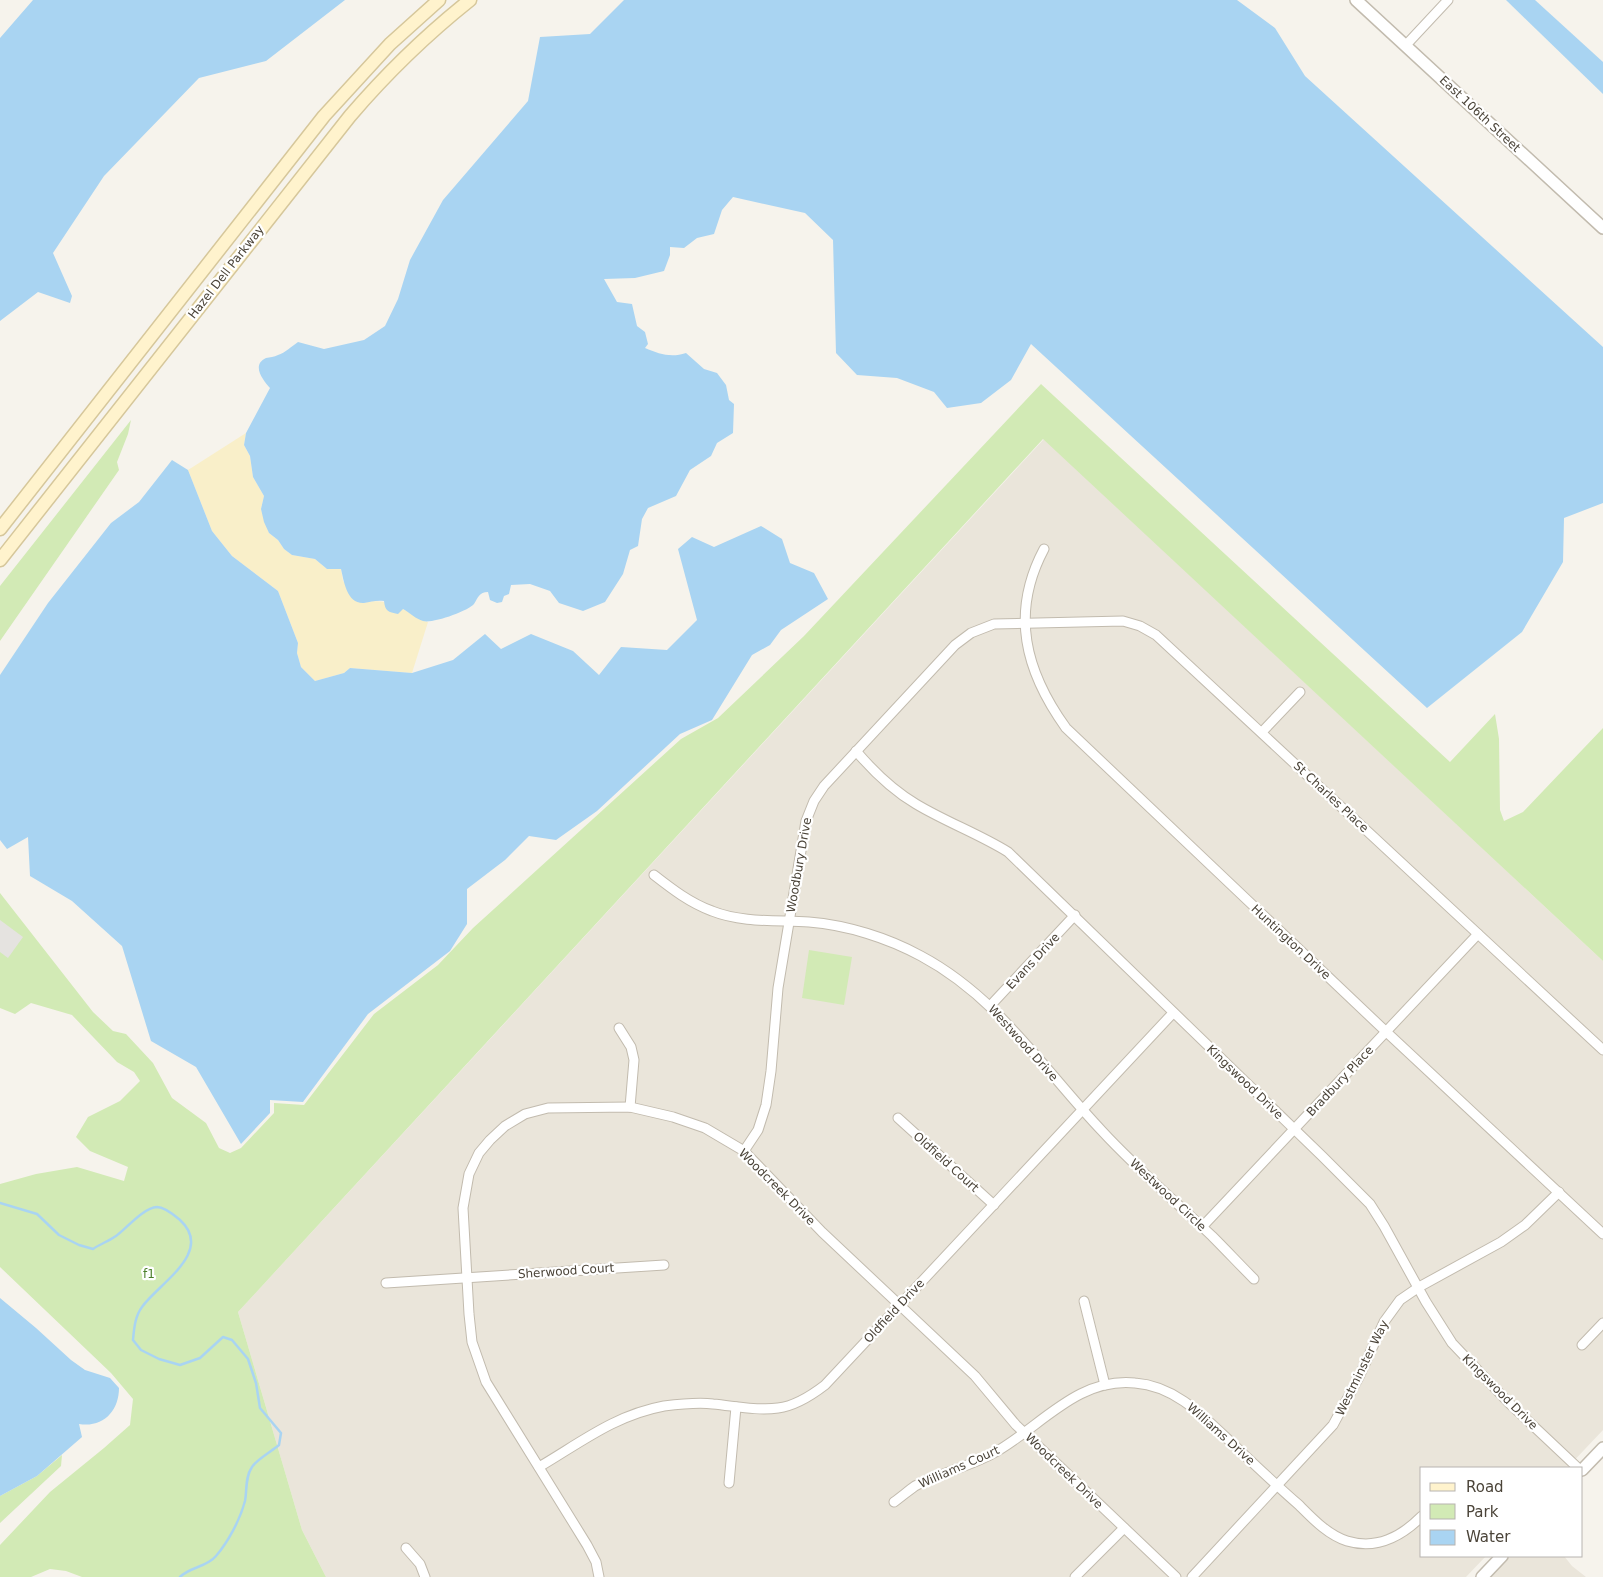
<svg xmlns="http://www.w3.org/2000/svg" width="1603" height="1577" font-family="'DejaVu Sans',sans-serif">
	<rect width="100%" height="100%" fill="#f6f3ec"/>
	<g fill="#eae5da">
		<polygon points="1044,439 1603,961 1603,1430 1567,1468 1422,1468 1422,1556 1486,1556 1466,1577 326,1577 302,1530 238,1312"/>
		<polygon points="1509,1556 1564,1556 1572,1566 1586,1577 1490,1577"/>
	</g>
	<g fill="#d2eab5">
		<polygon points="1041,384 1450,762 1495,714 1499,739 1500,810 1504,821 1523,812 1603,728 1603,961 1043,439 238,1312 302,1530 326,1577 82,1577 66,1571 50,1569 31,1577 0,1577 0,1545 50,1492 104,1448 130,1425 133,1399 111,1373 0,1267 0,1184 36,1174 77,1167 124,1181 128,1167 90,1151 76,1137 88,1117 120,1101 140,1081 134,1072 117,1062 72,1015 31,1003 15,1014 0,1008 0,893 93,1012 113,1031 126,1034 153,1063 172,1098 206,1123 219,1148 230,1153 241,1148 274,1113 274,1103 304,1105 374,1014 438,965 473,928 681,739 718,718 804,636"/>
		<polygon points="131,420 128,434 117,462 119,470 0,641 0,586"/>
		<polygon points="809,950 852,957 844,1005 802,998"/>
		<polygon points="62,1455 61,1466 0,1523 0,1496 37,1476"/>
	</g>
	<path fill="#f9efc9" d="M246 433 244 445 250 456 253 477 264 496 261 509 269 533 278 540 284 549 292 555 315 559 327 569H341L343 581 363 603C381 598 395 604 410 613 417 617 421 621 428 622L412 673 350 668 344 673 315 681 301 667 297 653 298 643 278 591 232 556 212 531 188 470Z"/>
	<polygon fill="#e5e3e0" points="0,920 23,937 8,958 0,952"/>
	<g fill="#a9d4f2">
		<polygon points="33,0 345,0 266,61 199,78 104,176 53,253 72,296 70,303 38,292 0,321 0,38"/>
		<path d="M624 0H1237L1275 28 1305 76 1603 347V503L1564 518 1563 562 1522 632 1427 708 1031 344 1011 380 981 403 947 408 934 392 897 378 857 375 836 353 833 240 805 213 733 197 722 210 714 234 697 238 684 248 670 247V255L664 271 635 278 604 279 617 302 632 304 637 326 645 332 648 344 645 348C659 354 671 358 686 353L704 369 717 373 726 385 729 400 734 404 733 433 717 443 711 456 690 470 676 496 648 508 642 519 638 546 630 550 623 574 605 602 583 611 559 603 550 591 530 584 511 585 509 594 504 596 502 602 497 603 490 600 488 592C479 592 478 598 474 604 468 611 432 624 423 621 416 619 410 613 403 609L398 614C388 612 385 611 384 601 376 600 371 602 364 603 347 604 344 582 341 569H327L315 559 292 555 284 549 278 540 269 533 264 522 261 509 264 496 253 477 250 456 244 445 246 433 270 388C263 380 251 365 266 358 270 357 274 357 278 355 285 353 292 346 298 342L324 349 364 340 385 326 398 299 410 260 443 200 528 101 540 37 590 34Z"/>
		<polygon points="1506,0 1535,0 1603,62 1603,94"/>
		<polygon points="172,460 188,470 212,531 232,556 278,591 298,643 297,653 301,667 315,681 344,673 350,668 412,673 453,660 485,634 501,649 531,634 573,651 599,675 621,647 667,650 697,620 678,549 692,537 714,547 761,526 782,539 790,563 814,573 828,599 781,630 770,645 752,655 712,720 680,734 597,811 556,840 529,836 505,860 467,889 467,924 450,951 368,1014 303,1102 270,1100 270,1113 241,1144 196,1067 151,1041 122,946 72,901 30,876 28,837 7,849 0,840 0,675 48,603 111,523 139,502"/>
		<path d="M0 1298 36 1328 71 1360 85 1370 110 1378 119 1388C119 1411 103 1428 79 1424L82 1437 37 1476 0 1496Z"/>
	</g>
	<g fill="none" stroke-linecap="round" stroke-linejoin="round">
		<path stroke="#a9d4f2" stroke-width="2.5" d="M0 1203 37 1214 59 1235 79 1245 93 1249C100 1244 109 1241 116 1236 127 1228 143 1208 157 1207 165 1207 174 1215 180 1220 215 1252 158 1284 142 1307 135 1316 134 1329 133 1340L141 1350 159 1359 180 1365 200 1358 223 1337 232 1340 248 1359 256 1383 260 1408 281 1433 279 1445C272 1451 256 1460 252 1467 245 1477 247 1491 245 1501 240 1520 228 1542 216 1556 207 1567 190 1567 180 1577"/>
		<g stroke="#c2bbae" stroke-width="11">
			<g id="minor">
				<polyline points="1406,45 1448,0"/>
				<path d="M1044 549C1010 613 1025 671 1066 728L1380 1026 1603 1234"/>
				<polyline points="1262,732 1300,692"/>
				<path d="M856 751C873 771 894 791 916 804 946 822 979 834 1008 852L1322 1156 1370 1204 1384 1226 1426 1302 1452 1343 1509 1403 1578 1468"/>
				<path d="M654 875C672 889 690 903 712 911 742 923 777 920 809 922 847 925 888 938 921 956 998 997 1044 1070 1102 1131 1136 1168 1175 1201 1212 1236 1226 1250 1240 1265 1254 1279"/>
				<polyline points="990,1006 1075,915"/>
				<polyline points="619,1028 631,1047 634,1060 630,1107"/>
				<polyline points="898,1118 994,1205"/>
				<polyline points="744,1151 758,1130 766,1105 771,1071 778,988 806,821 814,801 824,786 955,645 971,633 994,624 1123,621 1140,626 1156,635 1603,1050"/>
				<polyline points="1202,1227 1478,934"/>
				<polyline points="386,1283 664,1265"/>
				<polyline points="1084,1301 1105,1385"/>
				<polyline points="1582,1345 1603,1323"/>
				<path d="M539 1467C580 1443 615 1415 664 1406 680 1404 698 1402 713 1404 735 1406 757 1411 778 1408 795 1406 812 1395 825 1385L1173 1013"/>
				<polyline points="729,1483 736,1407"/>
				<path d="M894 1502C901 1497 908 1491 915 1486 940 1473 968 1467 992 1454 1039 1429 1076 1377 1135 1383 1177 1386 1206 1419 1235 1446 1256 1466 1277 1486 1299 1505 1313 1519 1328 1535 1347 1541 1377 1550 1401 1537 1422 1516"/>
				<polyline points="406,1548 420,1564 425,1577"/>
				<polyline points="599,1577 596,1562 587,1545 486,1382 472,1342 469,1314 463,1208 469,1174 479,1153 490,1140 505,1126 525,1114 548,1108 630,1107 673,1117 705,1128 744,1151 822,1232 975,1376 1016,1425 1176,1577"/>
				<polyline points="1075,1577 1124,1528"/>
				<polyline points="1192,1577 1333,1425 1359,1377 1384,1322 1400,1300 1419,1287 1501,1242 1525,1225 1559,1192"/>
			</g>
		</g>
		<g stroke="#c2bbae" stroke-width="14">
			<g id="tertiary">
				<polyline points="1356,0 1603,228"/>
				<polyline points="1582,1470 1603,1448"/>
				<polyline points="1482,1577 1502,1556"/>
			</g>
		</g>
		<g stroke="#d6c79b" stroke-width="15">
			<g id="secondary">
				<polyline points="0,529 324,116 390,44 439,0"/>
				<path d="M0 560 350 116C386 74 426 35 470 0"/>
			</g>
		</g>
		<use href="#minor" stroke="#fff" stroke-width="9"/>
		<use href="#tertiary" stroke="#fff" stroke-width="11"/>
		<use href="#secondary" stroke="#fff3cd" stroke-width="12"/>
	</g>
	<g text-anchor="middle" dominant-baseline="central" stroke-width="4.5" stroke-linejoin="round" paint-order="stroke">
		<g font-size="12" fill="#4b4439" stroke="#fff">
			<text transform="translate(1480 114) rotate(43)">East 106th Street</text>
			<text transform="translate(226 272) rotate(-52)">Hazel Dell Parkway</text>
			<text transform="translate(1331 797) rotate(43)">St Charles Place</text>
			<text transform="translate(799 865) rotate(-80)">Woodbury Drive</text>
			<text transform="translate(1291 942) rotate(43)">Huntington Drive</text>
			<text transform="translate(1033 961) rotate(-47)">Evans Drive</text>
			<text transform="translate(1023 1043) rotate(48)">Westwood Drive</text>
			<text transform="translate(1340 1081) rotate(-47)">Bradbury Place</text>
			<text transform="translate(1245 1082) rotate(44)">Kingswood Drive</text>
			<text transform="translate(946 1162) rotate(42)">Oldfield Court</text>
			<text transform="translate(777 1187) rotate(45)">Woodcreek Drive</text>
			<text transform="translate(1168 1195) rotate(43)">Westwood Circle</text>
			<text transform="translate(566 1271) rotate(-4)">Sherwood Court</text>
			<text transform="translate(894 1311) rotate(-47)">Oldfield Drive</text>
			<text transform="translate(1362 1368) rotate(-64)">Westminster Way</text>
			<text transform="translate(1500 1392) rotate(45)">Kingswood Drive</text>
			<text transform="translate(1221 1434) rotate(42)">Williams Drive</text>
			<text transform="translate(959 1467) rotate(-24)">Williams Court</text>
			<text transform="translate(1064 1471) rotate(44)">Woodcreek Drive</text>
		</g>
		<g font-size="12" fill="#4a7f2a" stroke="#fff">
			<text x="149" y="1274">f1</text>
		</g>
	</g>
	<rect x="1420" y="1467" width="162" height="90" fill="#ffffff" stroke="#b7b4b0"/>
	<rect x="1430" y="1483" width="25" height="8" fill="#fff3cd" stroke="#b7b4b0"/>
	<text x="1466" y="1492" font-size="15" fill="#4b4439">Road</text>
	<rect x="1430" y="1504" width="25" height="15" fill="#d2eab5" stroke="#b7b4b0"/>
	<text x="1466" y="1517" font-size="15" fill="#4b4439">Park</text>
	<rect x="1430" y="1530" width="25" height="15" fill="#a9d4f2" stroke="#b7b4b0"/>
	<text x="1466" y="1542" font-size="15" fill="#4b4439">Water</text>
</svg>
